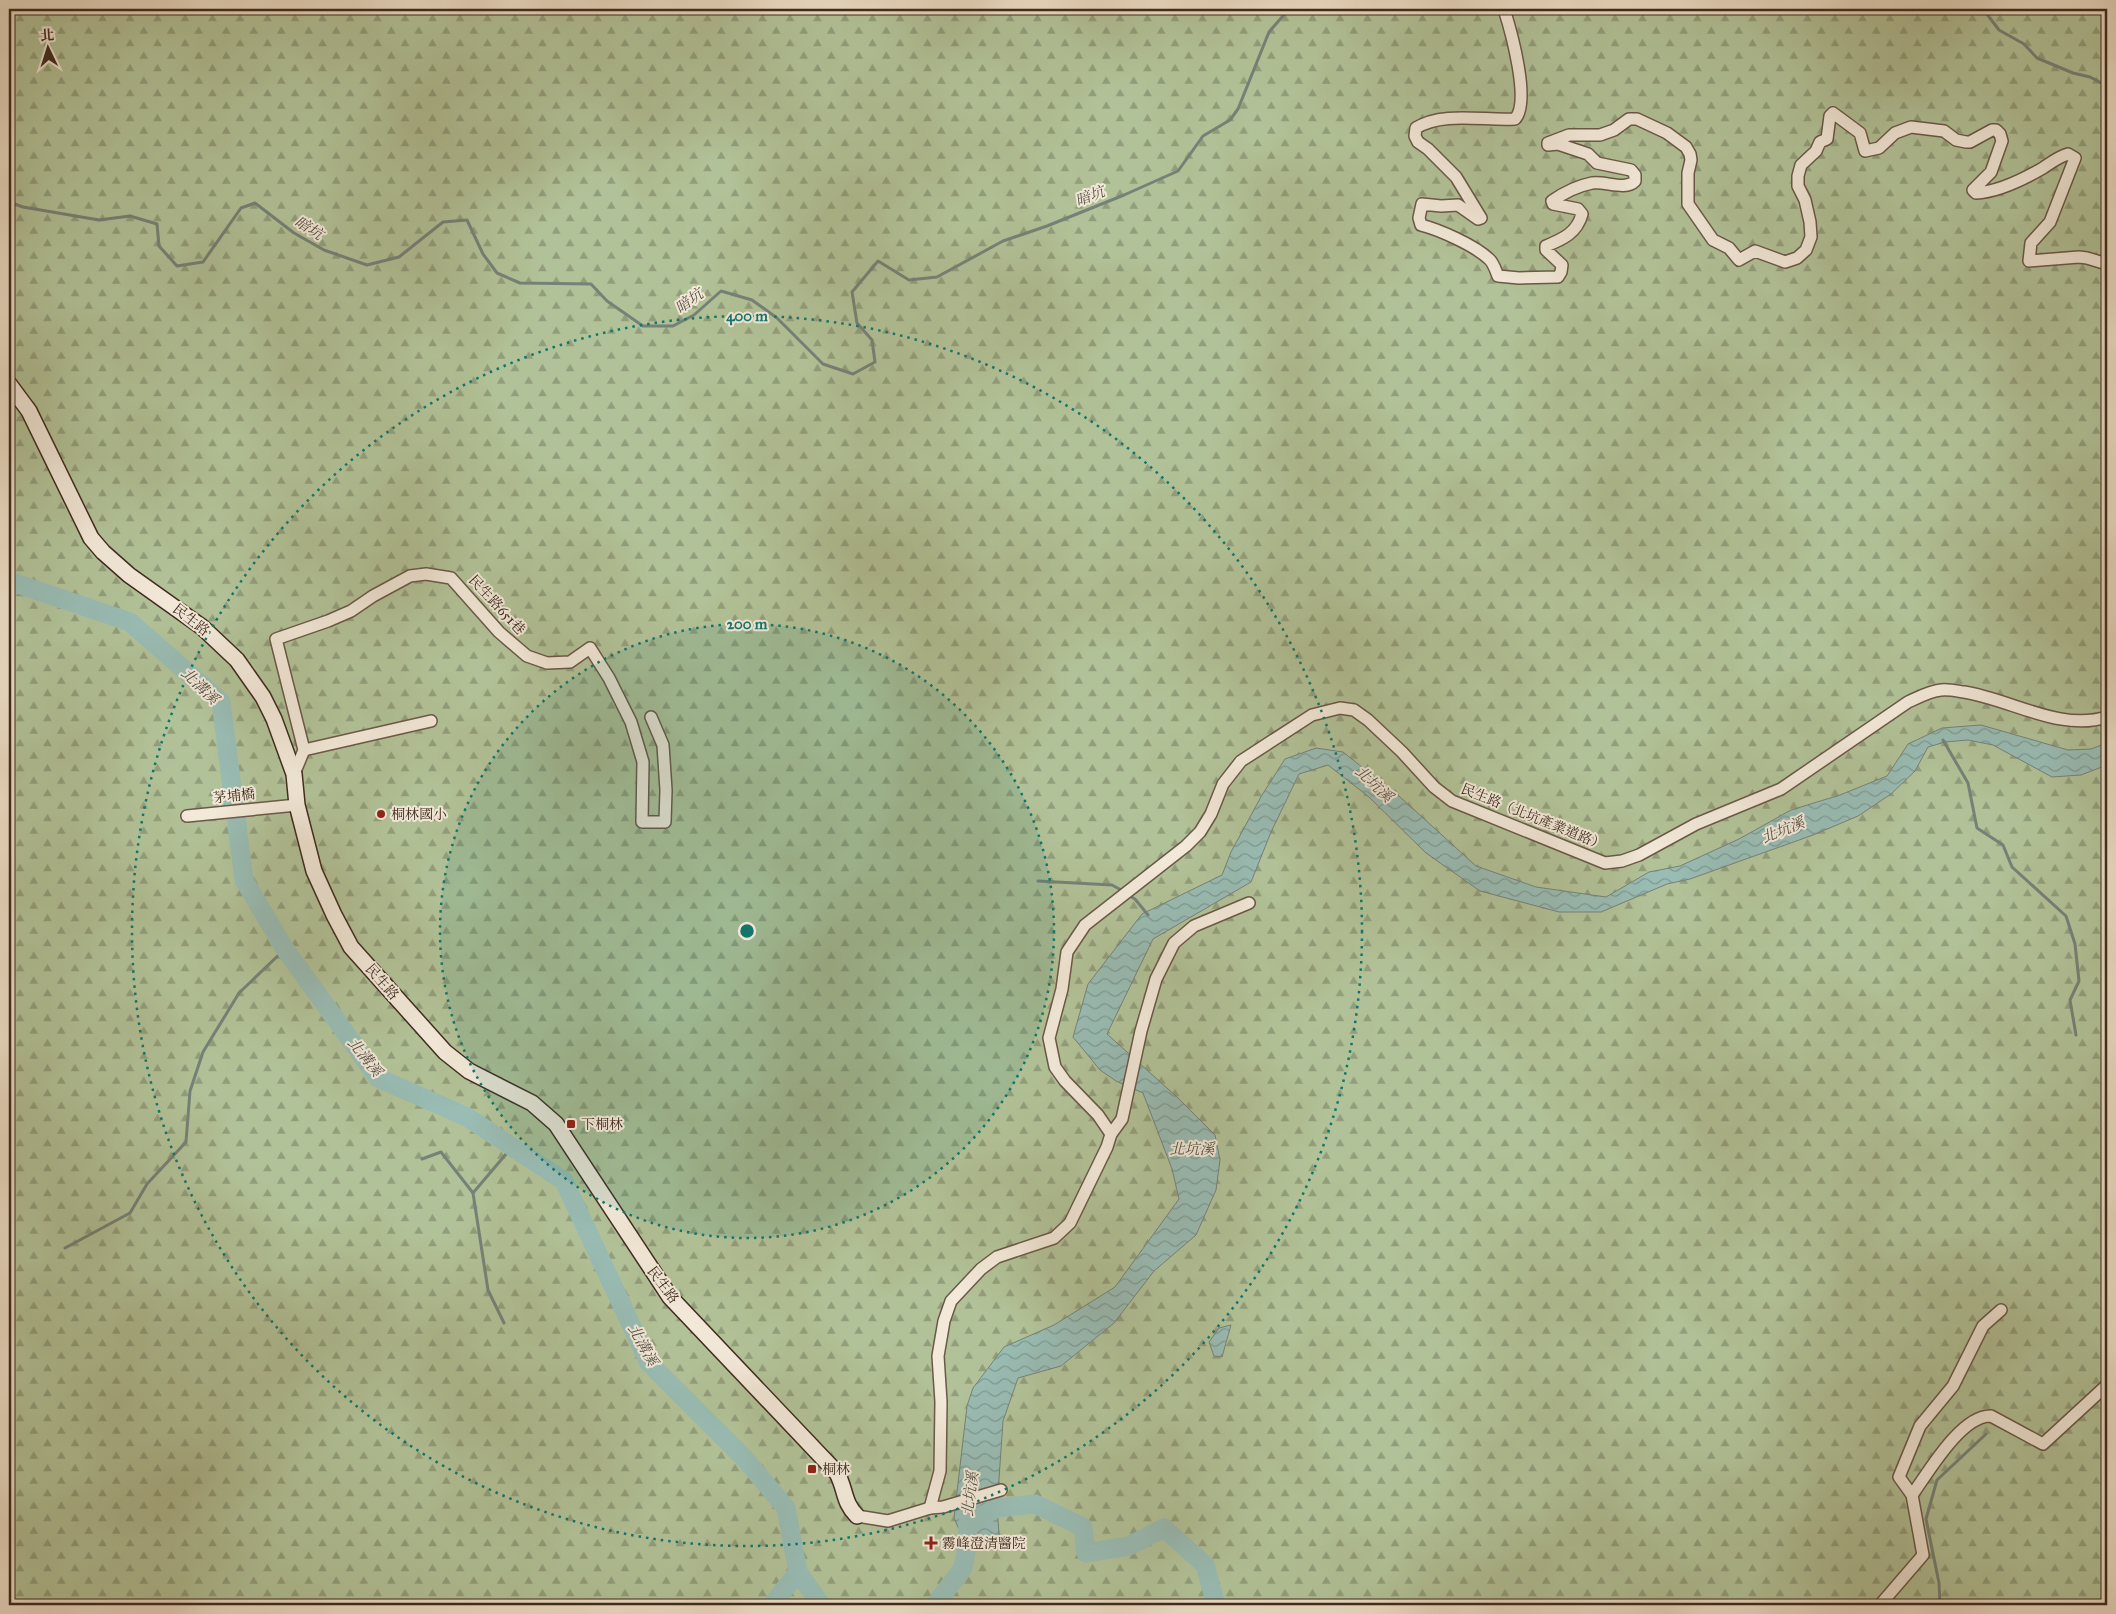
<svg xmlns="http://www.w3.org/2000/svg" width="2116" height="1614" font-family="'IM FELL Great Primer','Noto Serif TC',serif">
	<defs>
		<pattern id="forest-firs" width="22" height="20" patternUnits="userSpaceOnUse" patternTransform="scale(1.25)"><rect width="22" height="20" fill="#b2c298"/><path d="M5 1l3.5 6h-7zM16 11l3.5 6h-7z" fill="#929e7b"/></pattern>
		<pattern id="water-waves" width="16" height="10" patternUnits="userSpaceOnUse" patternTransform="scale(1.25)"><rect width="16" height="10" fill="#99bcb4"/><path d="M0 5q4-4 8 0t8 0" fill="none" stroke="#7e9992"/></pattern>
	</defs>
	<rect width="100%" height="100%" fill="#ecddc5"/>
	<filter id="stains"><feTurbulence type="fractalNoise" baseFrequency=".004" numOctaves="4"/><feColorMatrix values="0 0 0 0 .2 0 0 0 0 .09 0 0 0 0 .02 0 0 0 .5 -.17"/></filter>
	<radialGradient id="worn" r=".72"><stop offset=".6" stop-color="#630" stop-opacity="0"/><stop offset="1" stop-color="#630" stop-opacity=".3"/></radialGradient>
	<rect fill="url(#forest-firs)" stroke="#78765b" x="9" y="9" width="2098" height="1596"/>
	<g fill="url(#water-waves)" stroke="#758278">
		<polygon points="1981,725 2068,750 2091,749 2107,743 2107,765 2081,775 2052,777 1993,745 1968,740 1945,742 1928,747 1915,771 1891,794 1858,816 1813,835 1690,879 1667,884 1601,912 1559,912 1480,891 1426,853 1369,797 1328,765 1299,774 1271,832 1251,882 1153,939 1107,1034 1178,1098 1215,1135 1220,1160 1216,1190 1196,1235 1154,1271 1114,1323 1061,1366 1018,1378 1003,1421 997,1508 1000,1546 967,1547 954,1518 967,1406 973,1388 1004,1347 1054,1325 1115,1287 1179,1199 1172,1169 1143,1093 1116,1081 1100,1070 1073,1037 1088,984 1142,914 1222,875 1231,852 1262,795 1285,759 1316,748 1343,752 1400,797 1476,866 1536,887 1606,897 1649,872 1680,866 1739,839 1791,810 1840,795 1887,776 1908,744 1942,728"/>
		<polygon points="1231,1325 1222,1357 1214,1356 1209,1342 1219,1328"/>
	</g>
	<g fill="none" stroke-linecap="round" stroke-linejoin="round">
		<g stroke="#758278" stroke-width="3">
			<polyline points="1983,9 1999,30 2024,44 2037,58 2073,73 2090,77 2107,86"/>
			<polyline points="9,202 23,207 99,220 130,216 157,224 159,246 177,266 203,262 241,208 255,203 294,233 324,250 367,265 399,257 443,222 467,220 483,254 497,273 520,283 591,284 607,301 643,326 673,326 694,315 721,291 752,300 777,318 823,364 853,374 875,362 872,340 857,323 852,292 878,261 909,280 937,277 1003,241 1047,226 1124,195 1178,171 1203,136 1230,120 1238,109 1269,32 1289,9"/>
			<polyline points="1943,740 1968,783 1977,828 2003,845 2012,867 2066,916 2075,944 2079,981 2070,1000 2076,1035"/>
			<polyline points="1038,881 1112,885 1123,891"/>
			<polyline points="1128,895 1135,899 1148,915"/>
			<polyline points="422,1159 441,1152 473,1193"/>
			<polyline points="65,1248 130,1213 147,1184 186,1142 190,1091 203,1052 239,993 285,949"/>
			<polyline points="504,1323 488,1290 473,1193 512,1147"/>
			<polyline points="1940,1605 1939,1583 1926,1519 1937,1480 1986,1434"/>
		</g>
		<g stroke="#99bcb4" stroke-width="19">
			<polyline points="9,581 130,622 221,702 244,880 285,949 378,1078 467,1117 564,1181 649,1363 745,1459 786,1508 798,1572 821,1605"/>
			<polyline points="974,1520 997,1508 1035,1504 1083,1527 1086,1553 1129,1546 1164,1528 1205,1565 1216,1605"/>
			<polyline points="772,1605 798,1572"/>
			<polyline points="935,1605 963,1568 967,1547 968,1522"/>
		</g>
		<g stroke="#6a5848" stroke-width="14">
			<g id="street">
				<path d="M1504 9C1511 31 1531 102 1515 119 1484 121 1443 111 1416 128L1415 136 1418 142 1428 149 1456 177 1481 218 1478 219 1458 205 1441 206 1422 204 1419 218 1421 225C1440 230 1474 245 1489 259 1493 262 1496 271 1498 276L1519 278 1558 277 1561 272 1562 265 1546 250V246C1563 239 1577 233 1582 214L1578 209 1553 204 1552 201C1565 192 1577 186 1592 183 1606 181 1625 191 1635 181V175L1631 170 1597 163 1588 154 1558 144 1548 145V143L1569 135H1600L1614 130 1629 119H1637L1667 133 1686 147 1690 154 1691 160 1688 173V204L1713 240 1729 248 1739 260 1755 251 1785 262 1797 258 1806 250 1811 237 1810 222 1805 200 1798 186V176L1801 165 1816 151 1820 142 1827 139 1830 116 1833 113 1860 133 1865 151 1879 148 1895 133 1911 127 1944 131 1956 140 1966 142H1970L1992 130H1996L2000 134 2002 141 1991 172 1973 190 1976 193C1998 192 2024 179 2043 168 2052 162 2058 157 2068 154L2075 158 2050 222 2031 243 2029 261 2079 257 2087 258 2107 264"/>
				<polyline points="304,750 431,721"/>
				<polyline points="294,774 304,750 276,639 328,621 351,611 373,596 410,576 426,574 451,578 499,632 527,656 547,663 570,662 590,648 609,678 631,722 643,762 642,822 665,822 666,790 663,745 651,717"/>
				<polyline points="187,816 297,805"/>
				<polyline points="1111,1134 1122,1119 1141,1031 1156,979 1174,943 1194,926 1249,903"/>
				<path d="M1912 1495C1928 1473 1961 1415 1991 1416L2043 1444 2107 1385"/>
				<path d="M930 1508 940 1471 941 1402 938 1356 944 1321 951 1301 981 1269 997 1257 1054 1238 1070 1223 1107 1147 1111 1134 1098 1115 1065 1081 1055 1067 1049 1038 1062 989 1067 952 1085 925 1186 846 1200 832 1211 814 1223 784 1241 761 1312 715 1340 708 1354 710 1368 720 1402 752 1434 787 1452 801 1605 863 1622 861 1639 855 1696 824 1781 789 1908 702C1919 697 1930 691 1941 690 1948 689 1957 691 1964 692 2010 699 2060 732 2107 717"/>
				<polyline points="857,1516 888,1521 930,1508 943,1507 1001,1490"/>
				<polyline points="1880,1605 1923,1555 1912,1495 1899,1477 1920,1426 1953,1386 1983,1326 2001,1310"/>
			</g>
		</g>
		<g stroke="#3e2b1e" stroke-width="18">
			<path id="secondary" d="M9 384 29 411 91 538 103 552 129 575 202 627 237 660 263 697 274 719 294 774 297 805 314 871 334 915 351 947 445 1052 469 1071 532 1103 556 1124 670 1297 837 1473C846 1490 843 1502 857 1516"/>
		</g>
		<use href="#street" stroke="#f3e9d9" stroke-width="11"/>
		<use href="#secondary" stroke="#f3e9d9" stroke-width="15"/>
	</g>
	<circle cx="747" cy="931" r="307" fill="#0f766e" fill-opacity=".12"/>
	<g fill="none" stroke="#0f766e" stroke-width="2.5" stroke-dasharray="2.5 5">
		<circle cx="747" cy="931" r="307"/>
		<circle cx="747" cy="931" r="615"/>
	</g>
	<g fill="#8f2418" stroke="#f3e9d9" stroke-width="2">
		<circle cx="381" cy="814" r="5"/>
		<rect x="566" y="1119" width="10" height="10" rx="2.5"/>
		<rect x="807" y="1464" width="10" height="10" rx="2.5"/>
		<path d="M928.5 1535.5h5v5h5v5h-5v5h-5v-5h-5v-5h5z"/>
	</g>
	<g text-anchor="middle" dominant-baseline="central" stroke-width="4" stroke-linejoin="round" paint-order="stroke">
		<g font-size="14" fill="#3e2b1e" stroke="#f3e9d9">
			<text transform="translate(497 605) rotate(47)">民生路651巷</text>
			<text transform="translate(191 620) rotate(38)">民生路</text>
			<text transform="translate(234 796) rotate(-6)">茅埔橋</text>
			<text transform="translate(1533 817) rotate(22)">民生路（北坑產業道路）</text>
			<text transform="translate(382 982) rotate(49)">民生路</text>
			<text transform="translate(663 1285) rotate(53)">民生路</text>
		</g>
		<g font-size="14" fill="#3e2b1e" stroke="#f3e9d9" text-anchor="start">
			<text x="391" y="814">桐林國小</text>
			<text x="581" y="1124">下桐林</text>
			<text x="822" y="1469">桐林</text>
			<text x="942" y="1543">霧峰澄清醫院</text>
		</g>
		<g font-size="15" font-style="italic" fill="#554f44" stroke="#f3e9d9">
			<text transform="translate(1090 196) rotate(-21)">暗坑</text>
			<text transform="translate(309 228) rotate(32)">暗坑</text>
			<text transform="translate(689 301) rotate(-36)">暗坑</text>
			<text transform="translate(200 686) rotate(44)">北溝溪</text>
			<text transform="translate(1374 784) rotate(43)">北坑溪</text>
			<text transform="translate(1783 830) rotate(-22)">北坑溪</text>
			<text transform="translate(365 1057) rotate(51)">北溝溪</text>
			<text x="1192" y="1149">北坑溪</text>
			<text transform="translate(643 1345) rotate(61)">北溝溪</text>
			<text transform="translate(970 1494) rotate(-83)">北坑溪</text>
		</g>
	</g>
	<circle cx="747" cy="931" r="8" fill="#0f766e" stroke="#f3e9d9" stroke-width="2.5"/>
	<g font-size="15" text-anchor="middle" font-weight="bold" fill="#0f766e" stroke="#f3e9d9" stroke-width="4" stroke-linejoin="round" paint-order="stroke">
		<text x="747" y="321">400 m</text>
		<text x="747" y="629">200 m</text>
	</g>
	<rect width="2116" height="1614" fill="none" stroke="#ecddc5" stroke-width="30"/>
	<rect x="10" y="10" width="2096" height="1594" fill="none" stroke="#3e2b1e" stroke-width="2.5"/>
	<rect x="15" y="15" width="2086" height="1584" fill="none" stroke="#3e2b1e"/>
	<g transform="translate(48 48) rotate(356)" stroke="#f3e9d9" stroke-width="4" paint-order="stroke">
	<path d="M0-4L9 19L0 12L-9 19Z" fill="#3e2b1e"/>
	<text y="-8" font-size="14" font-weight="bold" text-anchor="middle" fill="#3e2b1e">北</text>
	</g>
	<rect width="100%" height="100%" filter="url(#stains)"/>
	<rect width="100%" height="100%" fill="url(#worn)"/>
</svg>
